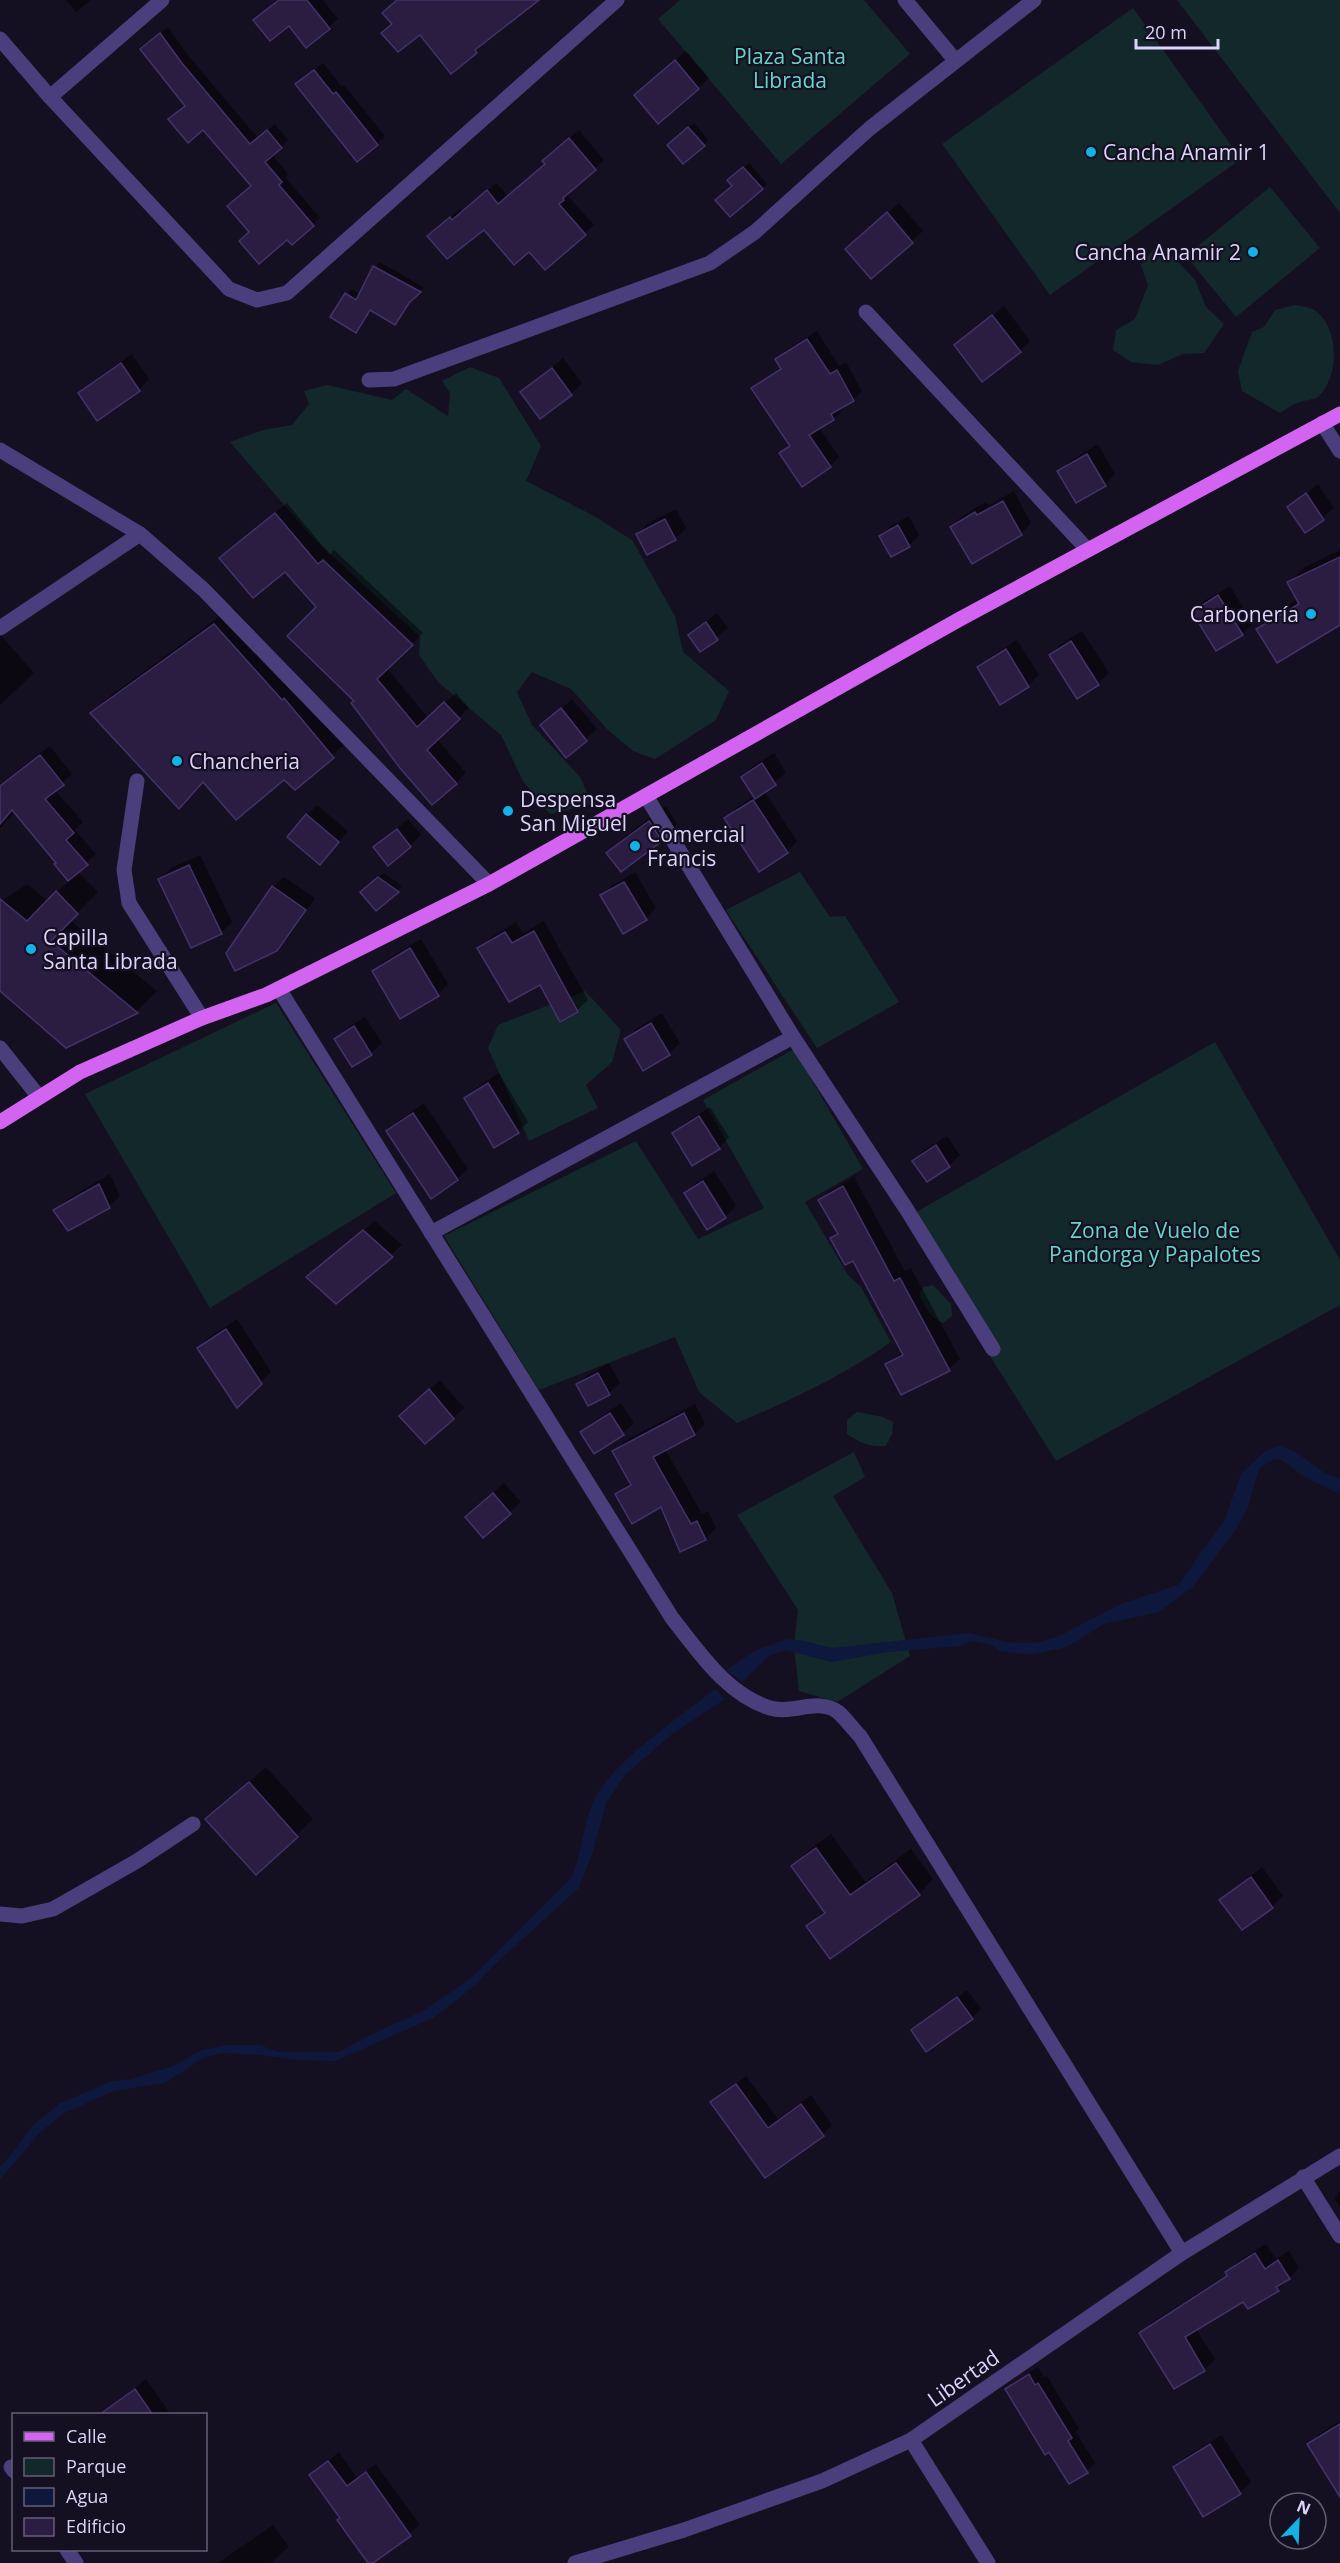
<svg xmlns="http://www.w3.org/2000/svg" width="1340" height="2563" font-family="'Open Sans',sans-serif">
	<rect width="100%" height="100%" fill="#151021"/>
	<g fill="#13282b">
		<polygon points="680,0 864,0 910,54 781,164 658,19"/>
		<polygon points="1177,0 1340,0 1340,213"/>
		<polygon points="1133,8 1241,159 1050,295 942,144"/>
		<polygon points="1270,187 1320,248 1236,317 1186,256"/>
		<polygon points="1156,246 1168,251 1195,280 1206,307 1224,324 1204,353 1183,354 1158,365 1131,362 1113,350 1116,330 1135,319 1148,285 1141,265"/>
		<path d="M1295 305C1300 306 1307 307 1313 309 1340 326 1340 377 1318 397 1313 400 1305 400 1300 402 1293 404 1286 409 1280 413L1242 391 1238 371 1252 332 1264 327 1275 310Z"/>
		<polygon points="470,367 499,378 541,446 526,481 594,516 632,540 675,616 683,652 729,691 716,720 655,759 633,751 607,729 571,689 532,672 517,692 532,725 580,777 592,804 550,814 523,781 501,735 438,682 419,655 420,637 310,535 230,442 263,430 292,425 309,404 304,391 327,385 392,400 406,389 448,416 450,393 442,381"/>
		<polygon points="800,872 830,917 845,916 899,1002 817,1048 726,910"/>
		<polygon points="585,991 621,1030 612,1062 586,1085 598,1108 529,1141 488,1048 498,1025"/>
		<polygon points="276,1003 396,1193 210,1308 85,1094"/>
		<polygon points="1215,1042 1340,1260 1340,1305 1056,1461 904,1219"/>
		<path d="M794 1049 863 1169 805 1202 848 1275 861 1287 891 1342C843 1376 791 1400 737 1423L699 1392 675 1337 539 1390 444 1236 636 1141 698 1239 764 1208 703 1100Z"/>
		<path d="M933 1285 951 1304 952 1316 943 1323C930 1318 925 1306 919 1294L924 1287Z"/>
		<path d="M857 1412 883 1417 893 1422 892 1434 886 1446C870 1447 860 1443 847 1434V1420Z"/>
		<polygon points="854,1452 865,1477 833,1496 892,1593 910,1656 837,1702 799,1691 794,1646 798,1610 737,1515"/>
	</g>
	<g fill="#0e183c">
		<polygon points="1279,1446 1294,1451 1326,1474 1340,1478 1340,1494 1306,1478 1282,1460 1275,1459 1269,1462 1259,1469 1248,1507 1237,1528 1192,1588 1159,1612 1104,1624 1067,1647 1034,1654 1022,1654 1000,1651 992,1645 972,1641 960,1646 889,1652 831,1662 785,1650 769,1656 742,1682 726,1670 756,1650 788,1639 805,1641 831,1648 969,1633 1007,1642 1025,1643 1039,1642 1059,1636 1121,1604 1178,1585 1225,1519 1241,1474 1265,1451"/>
		<path d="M715 1689 725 1699 672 1734 623 1777 606 1804 593 1851 579 1888 492 1967 476 1985 433 2018 335 2061 295 2060 260 2055 224 2053 205 2057 165 2083 114 2091 64 2113 39 2133 0 2180V2167L15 2150 30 2128 60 2103 112 2081 132 2079 173 2066 202 2050 228 2045H260L278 2052H339L368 2036 423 2011 470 1979 570 1879C583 1855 582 1825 594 1800 613 1761 680 1717 715 1689Z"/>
	</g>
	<g fill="#0007">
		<polygon points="66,0 91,0 76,12"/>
		<polygon points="279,0 323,0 338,19 307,45 289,24 264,12"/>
		<polygon points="398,0 537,0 485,40 476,52 452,72 420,33 393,23"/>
		<polygon points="168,27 188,55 258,138 275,124 288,140 272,154 288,174 285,177 320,218 292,243 287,238 251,231 252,185 203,128 177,112 186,105 142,49"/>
		<polygon points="686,51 709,78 698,88 646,84"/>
		<polygon points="323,63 342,87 344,85 385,136 377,144 297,85"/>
		<polygon points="694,123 708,140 704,145 674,140"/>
		<polygon points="579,130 604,160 567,195 594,225 545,268 529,250 484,227 438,228 460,209 462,212 496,183 508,196 546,163 553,152"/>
		<polygon points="749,163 767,184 762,188 733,185 734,175"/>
		<polygon points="899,203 923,231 871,277 858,239"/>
		<polygon points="379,262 424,287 413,298 395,323 371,309 356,331 347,294 352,289 360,295"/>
		<polygon points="1004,306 1030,341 1020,351 956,345"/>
		<polygon points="817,331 839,366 846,362 862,391 853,400 841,407 843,410 834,419 819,427 839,457 830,466 802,485 781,453 790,444 753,388 782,366 777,359 786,350"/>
		<polygon points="132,354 149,379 139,390 80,393 90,383"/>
		<polygon points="563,358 582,383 571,394 522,392"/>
		<polygon points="1098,444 1115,474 1105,485 1059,472 1070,461"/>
		<polygon points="1318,484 1334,508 1305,531 1289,507"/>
		<polygon points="1014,491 1031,523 1021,534 952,527 962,516 986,502 988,506"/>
		<polygon points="287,503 330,555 334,550 423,633 387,668 428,718 456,693 469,708 437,739 466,773 456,783 356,700 318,607 285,570 232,548"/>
		<polygon points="676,509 686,528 676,539 648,553 638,534 648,523"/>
		<polygon points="909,516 919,535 909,546 881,536 892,525"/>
		<polygon points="1340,550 1340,623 1257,629 1274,613 1298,599 1289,583 1305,567"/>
		<polygon points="1230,586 1253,624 1242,634 1193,612 1204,601"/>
		<polygon points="233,607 302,683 303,681 352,738 295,788 284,778 204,781 179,807 92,713 111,695"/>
		<polygon points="717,613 728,628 701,650 690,635"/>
		<polygon points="1082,631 1109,673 1098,684 1078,697 1051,655 1061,644"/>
		<polygon points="0,634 34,673 0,705"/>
		<polygon points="1017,640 1039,675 1028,686 979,667 990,657"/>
		<polygon points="572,699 597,729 567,756 542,725"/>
		<polygon points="50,746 72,774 55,790 83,822 75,830 96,854 77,871 98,892 70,920 157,991 137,1011 67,1046 0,989 0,902 27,884 48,901 70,880 56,864 58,863 15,812 0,828 0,784"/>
		<polygon points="774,753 786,773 764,791 797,841 787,852 726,819 736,808 754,796 742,777 753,766"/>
		<polygon points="317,805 348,831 330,852 307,815"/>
		<polygon points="666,806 677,824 661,840 608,853 624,837"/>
		<polygon points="408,819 421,835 410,846 375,847"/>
		<polygon points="200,855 232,922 221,933 160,879 171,868"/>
		<polygon points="635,872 656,908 646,919 602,895 613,885"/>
		<polygon points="384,873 402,886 376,909 367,887"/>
		<polygon points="284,877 315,898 288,938 277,950 273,887"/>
		<polygon points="544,921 588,1000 577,1010 561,1020 540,982 479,949 490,938 516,922 523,933"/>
		<polygon points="421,939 448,984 438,995 373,972 384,961"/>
		<polygon points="662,1013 680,1043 669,1054 626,1039 636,1029"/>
		<polygon points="365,1017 382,1043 371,1053 336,1039 347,1028"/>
		<polygon points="499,1073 528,1122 518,1132 465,1098 476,1088"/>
		<polygon points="424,1103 468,1169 457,1179 388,1131 398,1121"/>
		<polygon points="710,1107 729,1137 719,1148 674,1133 685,1123"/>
		<polygon points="947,1136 960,1155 949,1166 914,1161 924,1150"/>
		<polygon points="714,1171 736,1206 725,1217 686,1193 696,1183"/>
		<polygon points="110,1174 120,1196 109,1206 69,1229 55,1210 66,1200"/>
		<polygon points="854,1177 905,1271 911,1268 960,1359 949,1369 887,1364 903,1351 854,1259 832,1238 838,1232 820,1200 831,1190"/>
		<polygon points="375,1221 402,1245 336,1302 319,1267"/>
		<polygon points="237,1319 271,1372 237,1405 199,1348 209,1337"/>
		<polygon points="609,1363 620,1383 609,1393 578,1384 589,1374"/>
		<polygon points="440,1380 464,1408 453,1418 412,1406"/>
		<polygon points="621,1403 634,1423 623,1433 595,1452 582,1432 593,1422"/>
		<polygon points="695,1404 705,1423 695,1434 665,1449 702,1514 708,1511 716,1528 706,1539 681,1550 662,1505 617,1494 630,1482 614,1452 624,1441"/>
		<polygon points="504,1483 521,1502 483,1536 477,1507"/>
		<polygon points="266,1767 313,1819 256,1873 207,1819"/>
		<polygon points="831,1834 865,1882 911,1849 933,1879 919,1894 808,1927 825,1910 793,1866 808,1851"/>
		<polygon points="1262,1867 1283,1896 1272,1907 1221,1900"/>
		<polygon points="967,1990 981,2009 972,2018 913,2031"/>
		<polygon points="746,2076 778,2119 811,2095 832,2125 823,2134 765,2176 712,2102"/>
		<polygon points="1340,2192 1340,2207 1334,2198"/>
		<polygon points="1266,2244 1276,2259 1289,2251 1299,2268 1278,2290 1244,2300 1196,2329 1215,2359 1204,2370 1175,2387 1141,2333 1151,2323 1228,2274 1227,2272 1237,2262"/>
		<polygon points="1038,2367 1044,2377 1047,2376 1079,2429 1076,2432 1095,2463 1087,2471 1050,2450 1007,2389 1015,2381"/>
		<polygon points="146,2379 169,2412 166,2414 113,2414 109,2409"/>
		<polygon points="1340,2421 1340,2494 1309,2444 1320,2433"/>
		<polygon points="1222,2435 1251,2482 1240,2493 1203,2515 1174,2468 1185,2457"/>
		<polygon points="339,2452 357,2478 376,2464 420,2525 371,2563 311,2475"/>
		<polygon points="273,2525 289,2547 271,2563 218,2563"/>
	</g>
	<g fill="#2a1d41" stroke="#45316b" stroke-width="1.5">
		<polygon points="279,0 307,0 330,29 306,48 289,26 270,41 253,20"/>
		<polygon points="397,0 539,0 475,50 477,53 451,74 420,35 398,52 381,33 392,24 382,13"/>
		<polygon points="160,33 181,62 250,144 267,130 282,148 265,162 282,182 279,185 314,226 292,245 287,240 259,264 239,241 249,232 227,206 251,186 203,130 188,143 168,119 185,106 140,49"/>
		<polygon points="675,60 699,89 658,124 634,95"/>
		<polygon points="314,70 333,94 336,92 378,145 357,162 295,84"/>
		<polygon points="688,127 705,146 683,164 667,145"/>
		<polygon points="569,138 596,170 563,198 564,200 559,204 586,235 545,270 529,252 514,265 484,230 447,259 427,236 450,217 452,220 487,190 498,204 545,164 542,161"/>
		<polygon points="743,167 763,189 730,217 715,200 732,186 727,180"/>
		<polygon points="887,212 913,243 871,279 845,249"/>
		<polygon points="373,266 421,292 409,303 395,325 370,310 356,333 330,317 345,293 356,300"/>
		<polygon points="992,315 1021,352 982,382 954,345"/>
		<polygon points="807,339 830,374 837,370 854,401 831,414 834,420 809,435 831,467 802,487 779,453 790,446 751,388 781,369 775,359"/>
		<polygon points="121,363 140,391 97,421 78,393"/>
		<polygon points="552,368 572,395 540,419 520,392"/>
		<polygon points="1087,454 1106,486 1076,503 1057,471"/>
		<polygon points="1306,493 1324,520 1305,533 1287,507"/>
		<polygon points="1003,501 1022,535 972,564 950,527 975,512 977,515"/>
		<polygon points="275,513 318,564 323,560 413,645 377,679 417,727 444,702 460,719 427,750 457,784 432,805 400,768 351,703 354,701 287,636 316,607 285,572 253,598 219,558"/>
		<polygon points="665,519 676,540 647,555 636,534"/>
		<polygon points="898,525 910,547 891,557 879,536"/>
		<polygon points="1340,557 1340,625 1277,663 1256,629 1299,604 1287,582"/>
		<polygon points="1218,595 1243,635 1216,651 1192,612"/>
		<polygon points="706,622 718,640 700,652 688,635"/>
		<polygon points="214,624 282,700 284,698 334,758 295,790 284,780 236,820 203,782 179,809 90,713"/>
		<polygon points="1071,641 1099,685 1077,699 1049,655"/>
		<polygon points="1006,649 1029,687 1000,705 977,667"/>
		<polygon points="561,708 587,741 566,758 540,725"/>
		<polygon points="40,755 64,785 45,799 74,833 66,840 88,865 68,881 54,864 56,863 12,810 0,824 0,786"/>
		<polygon points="762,763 776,785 755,799 741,777"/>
		<polygon points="753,800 788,853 759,872 724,818"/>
		<polygon points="306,814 339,842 320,865 287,837"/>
		<polygon points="649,821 662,841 621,872 606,853"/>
		<polygon points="397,829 411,847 388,866 373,847"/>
		<polygon points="189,865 222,934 191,948 158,879"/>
		<polygon points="378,877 399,892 376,911 360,892"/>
		<polygon points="624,882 647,920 623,934 600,895"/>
		<polygon points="272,886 306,910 277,951 235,971 226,953"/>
		<polygon points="56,891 78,914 51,941 138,1013 66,1048 0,991 0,899 27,921"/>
		<polygon points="534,931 578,1012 560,1022 540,985 509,1002 477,948 505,932 512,943"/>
		<polygon points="410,948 439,996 400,1019 372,971"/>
		<polygon points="651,1023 670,1055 643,1071 624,1039"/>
		<polygon points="354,1026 372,1055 352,1067 334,1039"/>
		<polygon points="488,1083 519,1133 494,1148 464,1098"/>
		<polygon points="413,1113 458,1180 431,1199 386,1131"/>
		<polygon points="699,1116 720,1149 692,1166 672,1133"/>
		<polygon points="936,1145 950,1167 927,1182 912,1161"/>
		<polygon points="703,1181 726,1218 707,1230 684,1193"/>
		<polygon points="99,1184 110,1208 68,1231 53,1210"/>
		<polygon points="843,1186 894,1281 900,1278 950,1371 901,1395 885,1364 903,1355 853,1261 845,1265 830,1238 838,1234 818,1200"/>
		<polygon points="363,1230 393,1257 336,1304 306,1277"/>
		<polygon points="226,1329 262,1384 237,1408 197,1348"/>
		<polygon points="598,1373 610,1395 588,1406 576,1384"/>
		<polygon points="429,1389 454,1419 425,1444 399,1416"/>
		<polygon points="610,1413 624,1435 594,1454 580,1432"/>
		<polygon points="684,1413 695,1435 653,1457 691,1524 697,1521 706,1540 680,1552 661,1507 632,1524 615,1494 631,1485 612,1451"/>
		<polygon points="493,1493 511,1514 483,1538 465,1517"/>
		<polygon points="249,1782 298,1837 256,1875 205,1819"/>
		<polygon points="816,1848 850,1895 896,1863 920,1895 830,1959 806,1926 825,1913 791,1866"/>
		<polygon points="1251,1877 1273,1908 1242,1930 1219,1900"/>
		<polygon points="957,1997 973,2019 926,2052 911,2030"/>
		<polygon points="736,2084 768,2128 801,2104 824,2136 765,2178 710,2102"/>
		<polygon points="1255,2253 1265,2269 1278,2260 1290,2279 1276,2287 1279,2291 1248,2309 1243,2302 1185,2337 1205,2371 1174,2389 1139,2333 1227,2276 1225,2272"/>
		<polygon points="1029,2374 1035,2385 1038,2383 1072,2438 1068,2441 1088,2473 1069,2484 1049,2452 1045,2455 1005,2389"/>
		<polygon points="135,2389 153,2415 99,2415"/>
		<polygon points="1340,2424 1340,2497 1307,2444"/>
		<polygon points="1210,2444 1241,2494 1203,2517 1173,2467"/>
		<polygon points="328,2461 347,2486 366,2472 411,2536 373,2563 368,2563 337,2520 340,2518 309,2475"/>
	</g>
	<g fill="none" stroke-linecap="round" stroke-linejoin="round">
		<g stroke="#4a3f7c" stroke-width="15">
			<polyline points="905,0 955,60"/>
			<polyline points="0,39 50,97 229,289 257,300 287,293 617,0"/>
			<polyline points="50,97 162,0"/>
			<polyline points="866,312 1087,549"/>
			<polyline points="369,380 394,379 710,263 755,232 869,129 1034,0"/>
			<polyline points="1322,423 1340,451"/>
			<polyline points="0,450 140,534 204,590 489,884"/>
			<polyline points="0,628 140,534"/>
			<polyline points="137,781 124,870 129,903 202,1018"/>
			<polyline points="646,796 793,1037 907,1210 993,1349"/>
			<path d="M279 989 672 1618C699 1652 727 1695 770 1708 792 1715 818 1697 838 1712 846 1719 853 1729 860 1736L1182 2253"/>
			<polyline points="0,1048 39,1097"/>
			<polyline points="431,1233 793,1037"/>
			<polyline points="0,1914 22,1916 53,1909 137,1861 193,1824"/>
			<polyline points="1303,2177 1340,2236"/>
			<polyline points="911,2440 988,2563"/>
			<polyline points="11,2467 14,2471"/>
			<polyline points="67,2550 76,2563"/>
			<polyline points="575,2563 684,2530 822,2481 911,2440 1182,2253 1340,2156"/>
		</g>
		<polyline stroke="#d264f1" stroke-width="15" points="0,1122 80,1072 202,1018 266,995 489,884 960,619 1340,414"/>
	</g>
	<g fill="#14b1e7" stroke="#151021" stroke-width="2">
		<circle cx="1091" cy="152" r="6"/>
		<circle cx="1253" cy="252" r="6"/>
		<circle cx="1311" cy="614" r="6"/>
		<circle cx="177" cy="761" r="6"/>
		<circle cx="508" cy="811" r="6"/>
		<circle cx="635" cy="846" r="6"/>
		<circle cx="31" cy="949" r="6"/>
	</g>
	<g text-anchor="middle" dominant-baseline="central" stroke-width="4.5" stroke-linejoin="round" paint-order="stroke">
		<g font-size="21" fill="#66d5ca" stroke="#151021">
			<text x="790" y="56">Plaza Santa<tspan x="790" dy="24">Librada</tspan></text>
			<text x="1155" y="1230">Zona de Vuelo de<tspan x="1155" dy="24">Pandorga y Papalotes</tspan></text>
		</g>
		<g font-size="21" fill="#ded4fb" stroke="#151021" text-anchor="start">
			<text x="1103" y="152">Cancha Anamir 1</text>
			<text x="1241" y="252" text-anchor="end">Cancha Anamir 2</text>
			<text x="1299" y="614" text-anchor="end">Carbonería</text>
			<text x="189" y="761">Chancheria</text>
			<text x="520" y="799">Despensa<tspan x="520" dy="24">San Miguel</tspan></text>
			<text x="647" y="834">Comercial<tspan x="647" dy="24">Francis</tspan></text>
			<text x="43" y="937">Capilla<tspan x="43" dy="24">Santa Librada</tspan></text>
		</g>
		<g font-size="21" fill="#ded4fb" stroke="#151021">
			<text transform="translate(963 2378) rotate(-35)">Libertad</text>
		</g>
	</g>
	<rect x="12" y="2413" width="195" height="138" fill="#151021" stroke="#655e78" stroke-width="1.5"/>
	<rect x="24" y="2432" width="30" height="9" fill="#d264f1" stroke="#655e78" stroke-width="1.5"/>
	<text x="66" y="2443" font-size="18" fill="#ded4fb">Calle</text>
	<rect x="24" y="2458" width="30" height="18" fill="#13282b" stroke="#655e78" stroke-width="1.5"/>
	<text x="66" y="2473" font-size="18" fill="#ded4fb">Parque</text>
	<rect x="24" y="2488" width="30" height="18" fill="#0e183c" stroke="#655e78" stroke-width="1.5"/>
	<text x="66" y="2503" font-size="18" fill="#ded4fb">Agua</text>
	<rect x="24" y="2518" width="30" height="18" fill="#2a1d41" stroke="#655e78" stroke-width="1.5"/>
	<text x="66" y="2533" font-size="18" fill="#ded4fb">Edificio</text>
	<g transform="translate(1298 2521) rotate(23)"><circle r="28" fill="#151021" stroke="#655e78" stroke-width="1.5"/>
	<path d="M0-4.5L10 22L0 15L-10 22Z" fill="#14b1e7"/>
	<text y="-9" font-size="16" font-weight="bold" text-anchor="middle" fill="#ded4fb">N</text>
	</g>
	<path d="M1136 39v9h82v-9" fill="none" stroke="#ded4fb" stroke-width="3"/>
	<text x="1145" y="39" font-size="18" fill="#ded4fb" stroke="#151021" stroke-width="4.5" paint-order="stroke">20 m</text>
</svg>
